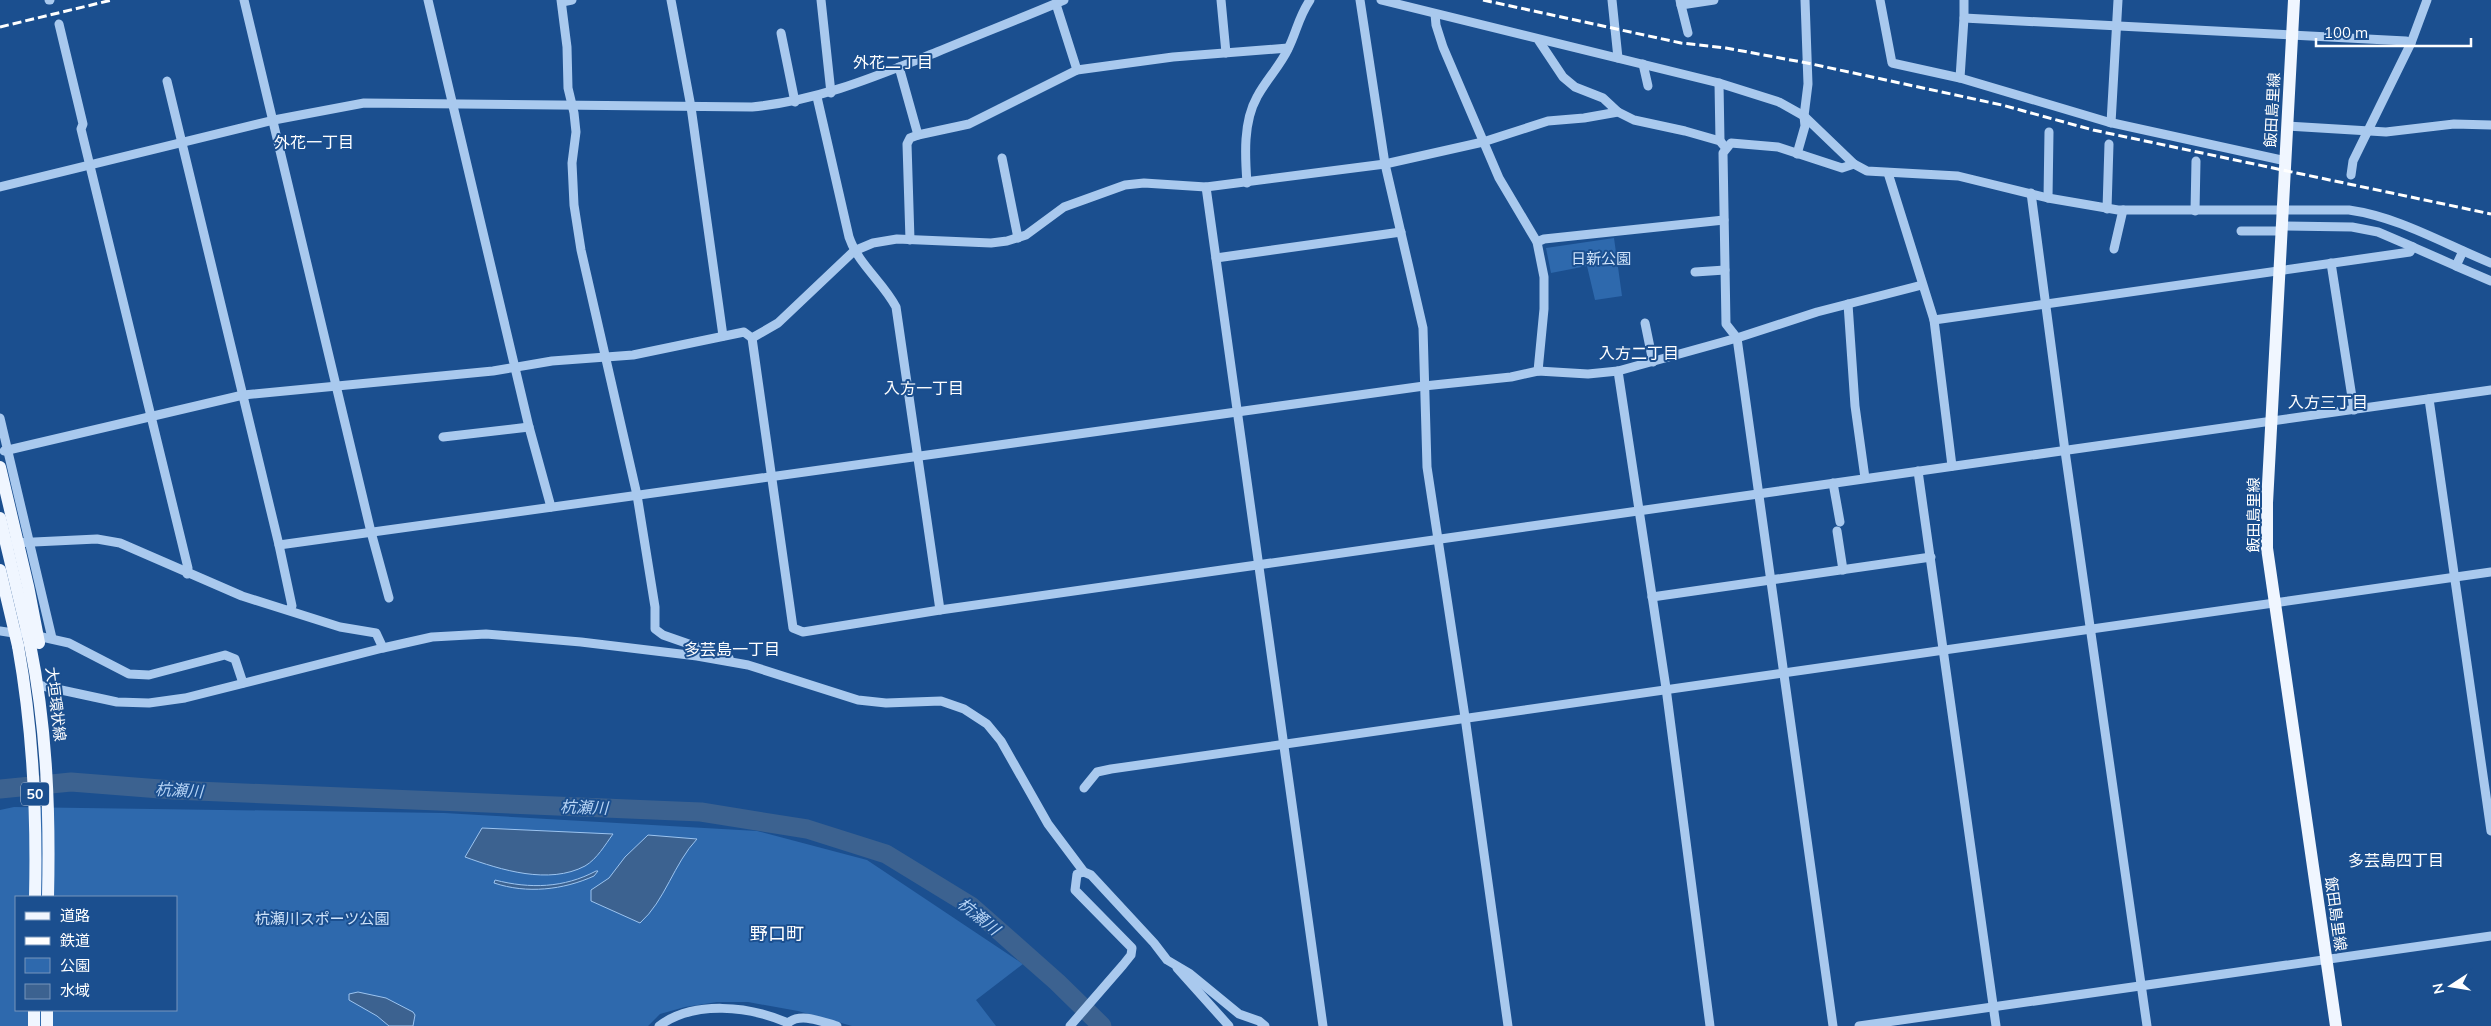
<svg xmlns="http://www.w3.org/2000/svg" width="2491" height="1026" font-family="Mulish,'Noto Sans JP',sans-serif">
	<rect width="100%" height="100%" fill="#1b4f8f"/>
	<g fill="#2e69ad" fill-rule="evenodd">
		<polygon points="1614,238 1622,296 1595,300 1587,266 1551,273 1546,248"/>
		<path d="M14 807 444 813 757 831 867 860 1023 964 976 1000 996 1026H852L798 1011 748 1002H717L685 1007 660 1014 648 1026H0V810ZM16 897H176V1010H16Z"/>
	</g>
	<g fill="#3c6290" stroke="#9cc4f0">
		<path d="M482 828 613 834C605 845 597 859 585 866 549 885 501 870 465 857Z"/>
		<path d="M648 835 697 839C674 863 665 901 640 923L591 901V890L609 878 625 857Z"/>
		<path d="M596 871H598L594 876C563 890 527 894 494 883L495 880C530 889 564 888 596 871Z"/>
		<polygon points="358,992 386,998 413,1012 415,1015 413,1026 389,1026 377,1016 349,1000 349,994"/>
	</g>
	<g fill="none" stroke-linecap="round" stroke-linejoin="round">
		<polyline stroke="#3c6290" stroke-width="19" points="0,789 71,782 173,790 701,812 807,829 886,854 971,906 1057,982 1102,1026"/>
		<g stroke="#a9c9ee" stroke-width="9">
			<polyline points="49,0 50,0"/>
			<polyline points="244,0 371,532 389,598"/>
			<polyline points="428,0 529,427 551,507"/>
			<polyline points="561,0 567,47 568,88 574,113 576,132 572,163 574,205 581,250 637,495 655,607 655,629 663,635 729,658"/>
			<polyline points="671,0 691,107 723,336"/>
			<polyline points="821,0 831,93"/>
			<polyline points="1221,0 1226,53"/>
			<polyline points="1360,0 1385,164 1423,328 1427,467 1465,717 1508,1026"/>
			<path d="M1381 0 1719 83 1779 102 1804 116 1854 164 1867 171 1958 176 2048 198 2118 210H2349C2399 217 2444 244 2491 263"/>
			<polyline points="1612,0 1618,58"/>
			<polyline points="1680,0 1681,5 1714,0"/>
			<polyline points="1880,0 1892,63 1960,78 1964,18"/>
			<polyline points="1964,0 1964,18 2406,41 2411,43"/>
			<polyline points="562,2 572,0"/>
			<polyline points="1056,4 1077,70"/>
			<polyline points="1681,5 1688,33"/>
			<polyline points="1435,14 1436,25 1443,47 1499,178 1537,242 1544,277 1544,309 1538,371"/>
			<polyline points="59,24 83,124 81,129 188,568 187,574"/>
			<polyline points="781,33 795,102"/>
			<polyline points="1539,41 1563,77 1575,87 1603,98 1618,112"/>
			<polyline points="1643,64 1648,86"/>
			<polyline points="899,67 918,135 910,138 907,144 910,240"/>
			<polyline points="1960,78 2108,122 2286,161"/>
			<polyline points="167,81 279,545 292,606 289,610"/>
			<polyline points="1719,83 1720,141"/>
			<path d="M817 97 849 237C858 264 883 282 896 307L940 610"/>
			<polyline points="2111,123 2118,0"/>
			<polyline points="2287,126 2386,132 2454,124 2491,125"/>
			<polyline points="918,135 969,124 1077,70 1173,57 1288,48"/>
			<polyline points="1797,154 1805,126 1804,116 1808,84 1805,0"/>
			<polyline points="1002,158 1018,238"/>
			<polyline points="1888,173 1934,320 1952,466"/>
			<polyline points="2351,175 2353,161 2411,43 2427,0"/>
			<path d="M1247 183C1245 156 1243 122 1257 97 1266 80 1280 66 1288 49 1297 31 1298 18 1310 0"/>
			<path d="M0 187 274 120 364 103 752 107C821 100 874 77 937 52 980 34 1022 18 1064 0"/>
			<polyline points="1206,187 1323,1026"/>
			<polyline points="2031,193 2065,451 2147,1026"/>
			<polyline points="2048,198 2049,132"/>
			<polyline points="2107,209 2109,144"/>
			<polyline points="2195,211 2196,161"/>
			<polyline points="2282,226 2352,227 2378,232 2413,247"/>
			<polyline points="2241,231 2282,231"/>
			<polyline points="1537,242 1544,239 1724,220"/>
			<polyline points="2114,249 2123,210"/>
			<polyline points="2463,251 2456,266 2491,281"/>
			<polyline points="1216,258 1401,232"/>
			<polyline points="2331,263 2354,410"/>
			<polyline points="1695,272 1725,270"/>
			<polyline points="1848,304 1855,406 1865,478"/>
			<polyline points="1934,320 2410,252 2413,247 2456,266"/>
			<polyline points="1645,323 1653,362"/>
			<polyline points="752,338 793,628 803,632 940,610 2491,390"/>
			<polyline points="1618,371 1666,688 1710,1026"/>
			<polyline points="2429,399 2491,831"/>
			<polyline points="0,418 52,638"/>
			<polyline points="443,437 529,427"/>
			<polyline points="4,451 243,395 493,371 552,361 633,355 744,332 752,338 778,323 854,251 873,243 897,239 991,243 1007,241 1026,235 1064,207 1125,185 1144,183 1206,187 1385,164 1483,142 1548,121 1584,118 1618,112 1634,120 1685,131 1720,141 1725,147"/>
			<polyline points="1918,471 1996,1026"/>
			<polyline points="1833,483 1840,522"/>
			<polyline points="1837,531 1843,570"/>
			<polyline points="13,543 97,539 120,543 242,596 340,627 376,633 383,648"/>
			<polyline points="279,545 1424,386 1511,377 1538,371 1588,374 1618,371 1737,338 1817,312 1922,285"/>
			<polyline points="1652,597 1931,557"/>
			<polyline points="0,631 20,634"/>
			<polyline points="33,635 69,643 129,674 149,675 225,655 235,659 243,683"/>
			<polyline points="38,685 117,702 149,703 185,698 383,648 432,637 486,634 581,642 697,656 748,665 858,700 886,703 941,701 964,709 987,724 1001,741 1048,824 1084,872 1091,875 1154,943 1167,960 1189,973 1239,1014 1259,1021 1265,1026"/>
			<polyline points="1084,788 1097,772 1111,769 2491,572"/>
			<polyline points="1177,968 1229,1026"/>
			<path d="M659 1026C694 1000 750 1006 788 1023"/>
			<path d="M788 1026V1023C801 1012 822 1022 837 1026"/>
			<polyline points="1070,1026 1123,965 1131,955 1132,948 1075,890 1077,874 1084,872"/>
			<polyline points="1833,1026 1737,338 1726,324 1723,153 1731,143 1778,147 1842,168 1854,164"/>
			<polyline points="1859,1026 2491,936"/>
		</g>
		<g stroke="#f0f6ff" stroke-width="12">
			<polyline points="2294,0 2267,503 2267,548 2336,1026"/>
			<path d="M30 644C47 728 50 812 48 897"/>
			<path d="M18 646C33 730 37 812 35 897"/>
			<polyline points="34,1026 34,1010"/>
			<polyline points="47,1026 47,1010"/>
		</g>
		<g stroke="#fff" stroke-width="3" stroke-dasharray="9 4" stroke-linecap="butt">
			<polyline points="1483,0 1681,43 1726,48 1807,63 2002,105 2093,130 2491,214"/>
			<polyline points="0,27 112,0"/>
		</g>
		<g stroke="#f0f6ff" stroke-width="12">
			<polyline points="0,467 28,586 39,643"/>
			<polyline points="0,518 30,644"/>
			<polyline points="0,570 18,646"/>
		</g>
	</g>
	<g text-anchor="middle" dominant-baseline="central" stroke-width="4" stroke-linejoin="round" paint-order="stroke">
		<rect fill="#1b4f8f" stroke="#bbcadd" stroke-width="1" x="21" y="782.5" width="28" height="23" rx="4"/>
		<g font-size="14" font-weight="bold" fill="#fff">
			<text x="35" y="794">50</text>
		</g>
		<g font-size="15" fill="#fff" stroke="#1b4f8f">
			<text transform="translate(2272 110) rotate(-87)">飯田島里線</text>
			<text transform="translate(2253 515) rotate(-90)">飯田島里線</text>
			<text transform="translate(56 704) rotate(83)">大垣環状線</text>
			<text transform="translate(2336 914) rotate(82)">飯田島里線</text>
		</g>
		<g font-size="15" fill="#cfe3fa" stroke="#1b4f8f">
			<text x="1601" y="258">日新公園</text>
			<text x="322" y="918">杭瀬川スポーツ公園</text>
		</g>
		<g font-size="16" fill="#fff" stroke="#1b4f8f">
			<text x="893" y="62">外花二丁目</text>
			<text x="314" y="142">外花一丁目</text>
			<text x="1639" y="353">入方二丁目</text>
			<text x="924" y="388">入方一丁目</text>
			<text x="2328" y="402">入方三丁目</text>
			<text x="732" y="649">多芸島一丁目</text>
			<text x="2396" y="860">多芸島四丁目</text>
		</g>
		<g font-size="16" font-style="italic" fill="#b5d3f5" stroke="#1b4f8f">
			<text transform="translate(179 790) rotate(3)">杭瀬川</text>
			<text transform="translate(584 807) rotate(2)">杭瀬川</text>
			<text transform="translate(979 916) rotate(39)">杭瀬川</text>
		</g>
		<g font-size="18" fill="#fff" stroke="#1b4f8f">
			<text x="777" y="933">野口町</text>
		</g>
	</g>
	<rect x="15" y="896" width="162" height="115" fill="#1b4f8f" stroke="#7695bc"/>
	<rect x="25" y="912" width="25" height="8" fill="#f0f6ff" stroke="#7695bc"/>
	<text x="60" y="921" font-size="15" fill="#ffffff">道路</text>
	<rect x="25" y="937" width="25" height="8" fill="#ffffff" stroke="#7695bc"/>
	<text x="60" y="946" font-size="15" fill="#ffffff">鉄道</text>
	<rect x="25" y="958" width="25" height="15" fill="#2e69ad" stroke="#7695bc"/>
	<text x="60" y="971" font-size="15" fill="#ffffff">公園</text>
	<rect x="25" y="984" width="25" height="15" fill="#3c6290" stroke="#7695bc"/>
	<text x="60" y="996" font-size="15" fill="#ffffff">水域</text>
	<g transform="translate(2451 986) rotate(258)" stroke="#1b4f8f" stroke-width="4" paint-order="stroke">
	<path d="M0-4L9 19L0 12L-9 19Z" fill="#ffffff"/>
	<text y="-8" font-size="14" font-weight="bold" text-anchor="middle" fill="#ffffff">N</text>
	</g>
	<path d="M2316 38v8h155v-8" fill="none" stroke="#ffffff" stroke-width="2.5"/>
	<text x="2324" y="38" font-size="15" fill="#ffffff" stroke="#1b4f8f" stroke-width="4" paint-order="stroke">100 m</text>
</svg>
